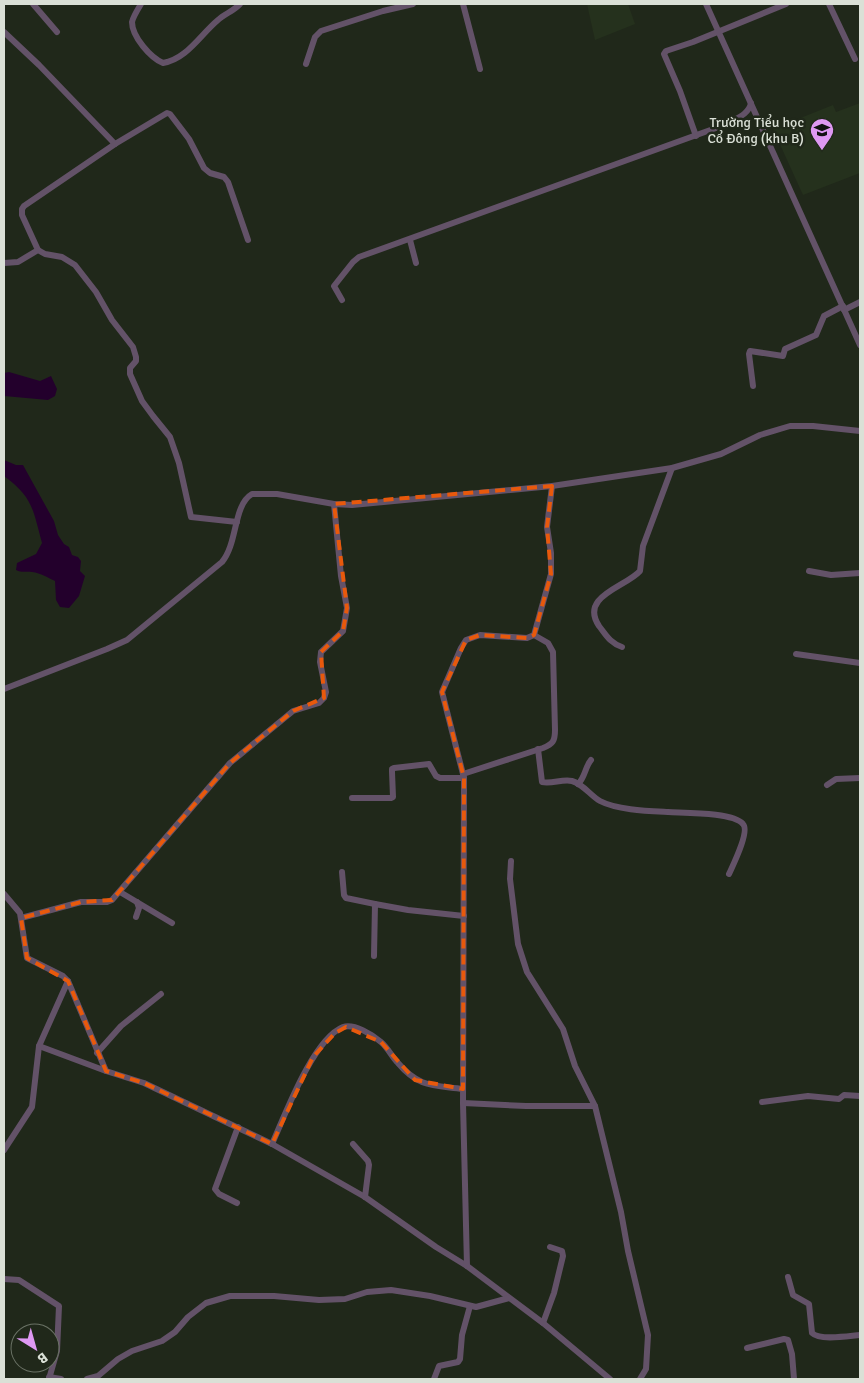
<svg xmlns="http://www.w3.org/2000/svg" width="864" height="1383" font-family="Signika,sans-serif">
	<rect width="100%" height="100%" fill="#20281a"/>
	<g fill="#25311d">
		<polygon points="587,4 628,4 635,24 595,40"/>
		<polygon points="860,103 860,173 803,195 773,129 833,105 836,112"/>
	</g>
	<g fill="#23002c">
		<polygon points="9,372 40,381 51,376 57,389 55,396 48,400 4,396 4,373"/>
		<path d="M4 460 16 465H23L54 521 58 535 64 544 69 547 72 555 78 557 81 561 80 571 85 576 79 596 69 608 60 607 56 600 55 581C48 578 41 573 32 572 26 571 22 573 16 570L17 563 36 554 42 543C33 510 33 497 4 476Z"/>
	</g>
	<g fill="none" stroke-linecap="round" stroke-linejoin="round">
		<g stroke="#635268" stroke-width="6">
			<polyline points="33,4 57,32"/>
			<path d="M141 4C138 9 133 17 132 22 132 37 151 58 163 63 187 59 200 35 218 20 224 14 234 11 240 4"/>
			<polyline points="463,4 480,69"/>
			<polyline points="706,4 860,345"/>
			<polyline points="829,4 855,59"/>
			<polyline points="4,32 39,65 115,144 24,206 22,209 22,215 38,250 18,262 4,263"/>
			<polyline points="306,64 315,37 321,31 383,11 413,4"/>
			<polyline points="696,136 680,91 664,54 666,51 693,42 786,4"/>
			<polyline points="115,144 167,113 170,114 189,139 204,168 210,173 224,177 228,182 248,240"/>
			<polyline points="410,240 416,263"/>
			<polyline points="38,250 45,254 62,257 75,265 96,292 112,320 133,347 136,357 136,361 130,368 130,374 142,401 153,416 170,437 179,463 191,517 237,522"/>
			<path d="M342 300 334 286 353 262 359 257 727 124C737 118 749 114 751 103"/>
			<polyline points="844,310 860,302"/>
			<polyline points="753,386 749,354 750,351 783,356 785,349 816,335 824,316 843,306"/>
			<polyline points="809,571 831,575 860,573"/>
			<path d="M622 647C610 643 606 635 599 626 579 596 626 587 640 571L643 546 672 468"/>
			<polyline points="796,654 860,663"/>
			<path d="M4 689 107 649 127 640 222 562C238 543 233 505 252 494H277L334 504 352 505 552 486 672 468 721 454 760 435 790 426H813L860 431"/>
			<path d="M538 749 542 782C552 784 562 779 572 781 583 784 591 796 600 801 617 810 649 811 668 812 684 813 733 812 743 824 750 831 733 865 729 874"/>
			<path d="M463 774 543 748C553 744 555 741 555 730L553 652 548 643 534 635"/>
			<path d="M578 784C585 778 585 767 591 760"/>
			<polyline points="827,785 836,779 860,778"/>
			<polyline points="352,798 391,798 393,797 392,772 392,769 394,768 429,764 436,776 440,778 464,778"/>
			<polyline points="342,872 344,895 346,898 375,904"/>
			<polyline points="120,892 172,923"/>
			<polyline points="4,894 20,913 27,958 63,976 68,981 106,1071 144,1083 272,1144 365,1197 436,1247 467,1266 543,1323 610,1379"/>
			<polyline points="136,917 139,908 137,902"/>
			<polyline points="21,918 81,902 107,902 112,900 230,763 293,711 319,703 324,698 326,692 320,662 321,652 343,631 347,608 341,576 334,504"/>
			<polyline points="374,956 375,904 408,910 464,916"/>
			<polyline points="39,1046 106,1071"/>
			<polyline points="97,1053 121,1026 161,994"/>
			<polyline points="762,1102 808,1096 839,1099 844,1095 860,1096"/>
			<polyline points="463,1103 526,1106 595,1106 575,1066 563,1029 527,972 518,944 510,879 511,861"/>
			<polyline points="595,1106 621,1212 628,1251 648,1335 646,1369 640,1379"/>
			<path d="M272 1144C285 1115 313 1039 343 1027 354 1023 373 1035 381 1042 388 1048 392 1057 398 1063 419 1088 434 1085 463 1089"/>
			<polyline points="353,1144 368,1161 369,1165 365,1197"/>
			<polyline points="4,1150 32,1107 39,1046 68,981"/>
			<polyline points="237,1203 219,1194 215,1189 238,1127"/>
			<polyline points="467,1266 463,1103 464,778 442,692 461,648 466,640 480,635 527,638 534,635 551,574 551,553 547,527 552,486"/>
			<path d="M788 1277 793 1295 809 1304 812 1333C820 1341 848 1336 860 1335"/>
			<polyline points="4,1279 19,1280 59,1306 57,1351 49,1379"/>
			<polyline points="543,1323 554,1293 563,1256 562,1251 550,1247"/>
			<polyline points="747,1348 784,1339 788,1340 792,1354 794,1379"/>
			<polyline points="49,1377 61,1379"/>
			<polyline points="87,1379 98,1376 118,1359 132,1351 162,1341 175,1332 188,1317 206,1303 230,1296 274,1296 319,1300 345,1299 367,1292 391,1290 430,1296 476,1307 509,1298"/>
			<polyline points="434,1379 439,1366 458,1362 460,1359 462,1335 470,1306"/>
		</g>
	</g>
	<path fill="none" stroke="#e8590c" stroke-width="4" stroke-dasharray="10 6" stroke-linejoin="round" d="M552 486 547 527 551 574 534 635 527 638 480 635 466 640 442 692 464 778 463 1089 415 1080 381 1042 346 1027 335 1033 313 1057 272 1144 144 1083 106 1071 68 981 27 958 21 918 81 902 112 900 230 763 293 711 324 698 321 652 343 631 347 608 334 504Z"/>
	<defs>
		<g id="school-pin" transform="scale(1.25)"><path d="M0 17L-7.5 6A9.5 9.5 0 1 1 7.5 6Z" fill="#de98f2" stroke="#20281a"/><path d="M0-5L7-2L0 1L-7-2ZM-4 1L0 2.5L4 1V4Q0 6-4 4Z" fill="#111"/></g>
	</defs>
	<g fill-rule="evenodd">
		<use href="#school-pin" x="822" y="130"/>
	</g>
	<g text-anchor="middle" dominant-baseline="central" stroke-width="5" stroke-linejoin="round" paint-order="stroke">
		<g font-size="14" fill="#dae0d6" stroke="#20281a" text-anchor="end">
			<text x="804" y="122">Trường Tiểu học<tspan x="804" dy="16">Cổ Đông (khu B)</tspan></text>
		</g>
	</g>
	<rect width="864" height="1383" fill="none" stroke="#dae0d6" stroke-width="10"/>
	<g transform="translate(35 1348) rotate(143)"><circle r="24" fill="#20281a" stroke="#6a7265"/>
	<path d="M0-4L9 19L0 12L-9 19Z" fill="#de98f2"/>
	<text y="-8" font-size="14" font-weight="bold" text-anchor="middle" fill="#dae0d6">B</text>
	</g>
</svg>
